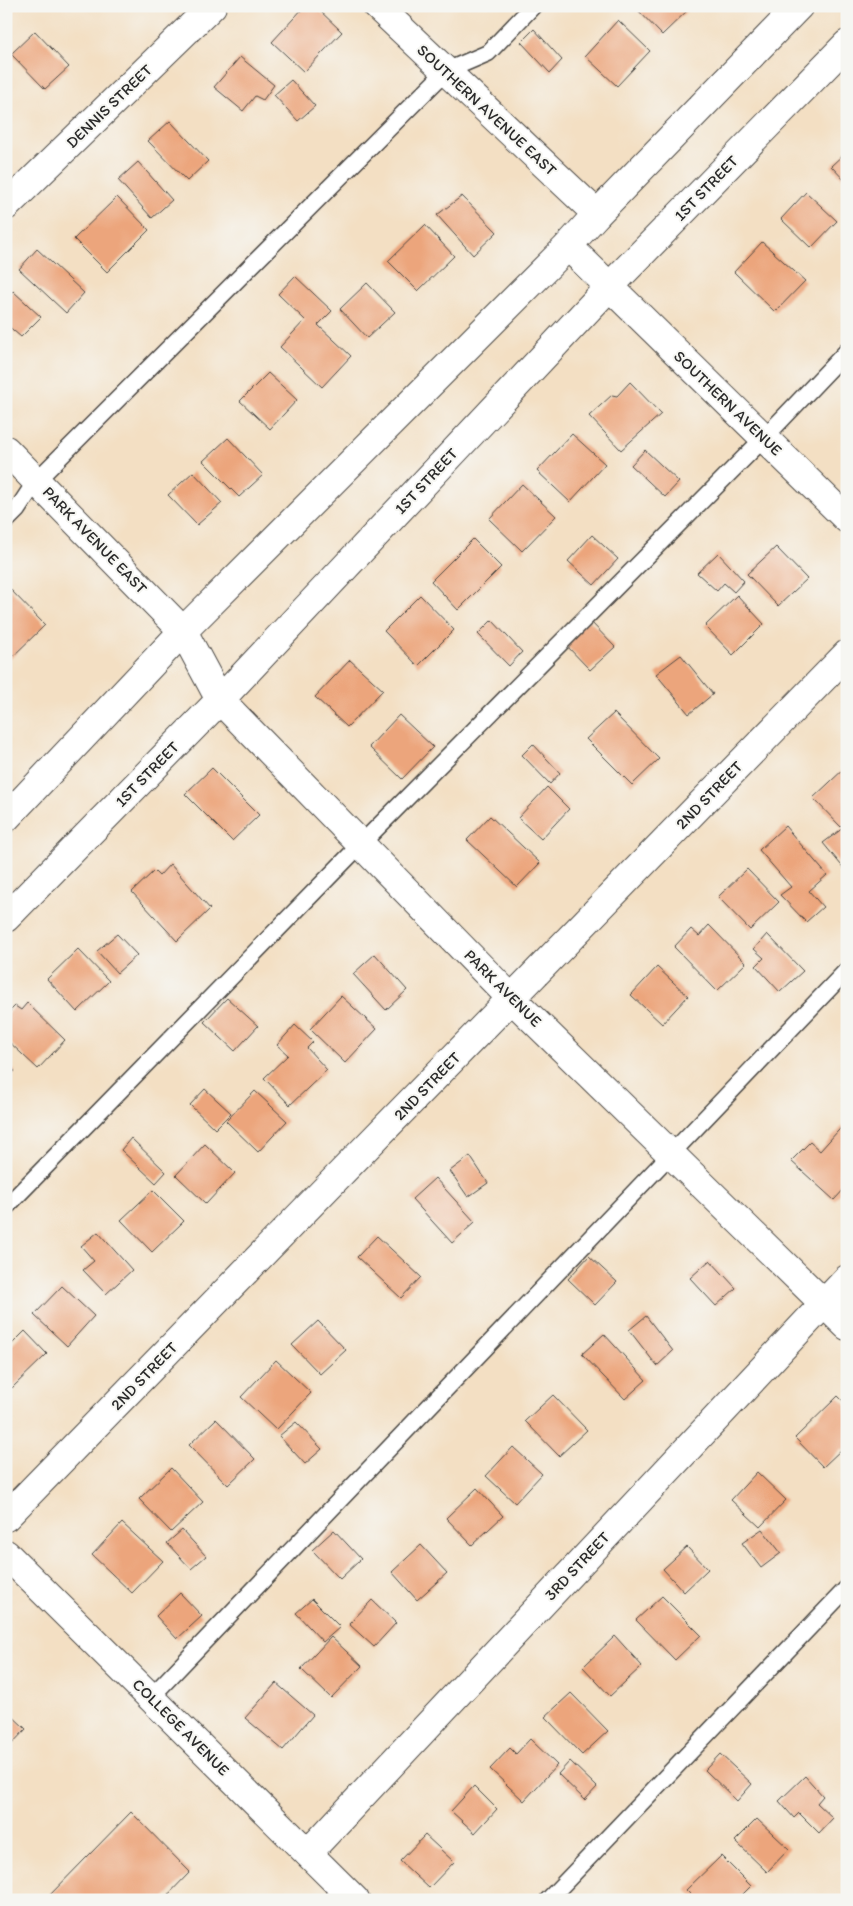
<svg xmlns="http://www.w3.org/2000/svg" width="853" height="1906" font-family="Itim,sans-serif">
	<rect width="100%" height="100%" fill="#f6f6f2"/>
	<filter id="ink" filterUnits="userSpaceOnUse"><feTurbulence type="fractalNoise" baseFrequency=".02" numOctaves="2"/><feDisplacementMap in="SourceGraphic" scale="10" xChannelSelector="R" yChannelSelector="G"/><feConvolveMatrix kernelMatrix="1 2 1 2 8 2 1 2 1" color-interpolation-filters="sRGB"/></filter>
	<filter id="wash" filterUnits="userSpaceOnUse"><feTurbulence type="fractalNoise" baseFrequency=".0096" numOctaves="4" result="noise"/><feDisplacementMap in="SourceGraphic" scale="20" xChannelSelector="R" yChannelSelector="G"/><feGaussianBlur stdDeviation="1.12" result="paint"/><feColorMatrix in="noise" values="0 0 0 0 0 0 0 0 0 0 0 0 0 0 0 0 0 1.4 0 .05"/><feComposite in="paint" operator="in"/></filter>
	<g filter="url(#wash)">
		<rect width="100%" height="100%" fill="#f3dfc3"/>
		<g id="blocks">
			<g fill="#eca57b">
				<polygon points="305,6 315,6 342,32 304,72 272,42"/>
				<polygon points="634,6 692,6 662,35"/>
				<polygon points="618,20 650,51 617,86 585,56"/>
				<polygon points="534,29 562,60 550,73 521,42"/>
				<polygon points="35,31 69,67 45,89 11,54"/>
				<polygon points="240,57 274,85 263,100 255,96 243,111 214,87"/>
				<polygon points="291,80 315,106 298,121 274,95"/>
				<polygon points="170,121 208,161 187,181 148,141"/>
				<polygon points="847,151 847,183 831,166"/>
				<polygon points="138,162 172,200 152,218 118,180"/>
				<polygon points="806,192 837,221 811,248 781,219"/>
				<polygon points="462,196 497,232 473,255 437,215"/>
				<polygon points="117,197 149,230 107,272 74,239"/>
				<polygon points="425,225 454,256 418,291 388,261"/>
				<polygon points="762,242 805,281 775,312 734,272"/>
				<polygon points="37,249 84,293 66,313 19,269"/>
				<polygon points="295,276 332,311 318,325 351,356 322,387 280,347 305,320 278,294"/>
				<polygon points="367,283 395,312 367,338 340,309"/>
				<polygon points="13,291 41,317 21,337 6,324 6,298"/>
				<polygon points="268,373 297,400 270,429 240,401"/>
				<polygon points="630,382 661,414 621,450 589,416 612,395 617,396"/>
				<polygon points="572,434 605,464 570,502 537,471"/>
				<polygon points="228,438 263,475 239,497 203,461"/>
				<polygon points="645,450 679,482 665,497 631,465"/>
				<polygon points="193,472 222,503 197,525 168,495"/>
				<polygon points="522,484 556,516 522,551 489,519"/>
				<polygon points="592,535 618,559 594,585 568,561"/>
				<polygon points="473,539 501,567 458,610 431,581"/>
				<polygon points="776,547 807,579 778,606 747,574"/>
				<polygon points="718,553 744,581 734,592 724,583 717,591 697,573"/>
				<polygon points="6,585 45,625 6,663"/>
				<polygon points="420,595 454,630 418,666 384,631"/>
				<polygon points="737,595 764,624 733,655 705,626"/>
				<polygon points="492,620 522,652 509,666 478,634"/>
				<polygon points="589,620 615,647 590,670 564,643"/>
				<polygon points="681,655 713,694 689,714 656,674"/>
				<polygon points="350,660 383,690 347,727 315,697"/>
				<polygon points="614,713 659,759 632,785 586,739"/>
				<polygon points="399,715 433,747 402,779 369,747"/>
				<polygon points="533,744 560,773 550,784 522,755"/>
				<polygon points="846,767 847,822 841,827 813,798"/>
				<polygon points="212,768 259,815 232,841 185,794"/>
				<polygon points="547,787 569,809 541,839 518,818"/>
				<polygon points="490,816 540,863 517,887 467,840"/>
				<polygon points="785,826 827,875 809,891 823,907 806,922 780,895 791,887 759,850"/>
				<polygon points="843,828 847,833 846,871 823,843"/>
				<polygon points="170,864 210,909 177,941 132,892 154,871 159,876"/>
				<polygon points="747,869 779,902 750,930 718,897"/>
				<polygon points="709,925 746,963 717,991 674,947 691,929 699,936"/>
				<polygon points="117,934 137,955 117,973 97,951"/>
				<polygon points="767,934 803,971 780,992 756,966 764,958 754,949"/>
				<polygon points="78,949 109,981 77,1012 47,979"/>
				<polygon points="375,954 407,990 386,1010 353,974"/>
				<polygon points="657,967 688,996 662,1024 631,995"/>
				<polygon points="341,996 377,1029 345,1063 310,1029"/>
				<polygon points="227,998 258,1026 235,1051 204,1022"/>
				<polygon points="27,1003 65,1040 38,1069 6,1039 6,1015 15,1006 21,1010"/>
				<polygon points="295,1025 313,1042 307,1048 327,1070 290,1105 264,1078 288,1055 277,1045"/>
				<polygon points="6,1063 15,1071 6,1079"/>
				<polygon points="205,1089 231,1113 215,1129 190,1105"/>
				<polygon points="255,1091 287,1121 258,1152 226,1121"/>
				<polygon points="847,1121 847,1186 834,1200 791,1161 810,1142 820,1151"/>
				<polygon points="131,1138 166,1172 156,1183 121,1150"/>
				<polygon points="205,1144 235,1173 206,1204 176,1175"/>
				<polygon points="470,1156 488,1183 468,1197 450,1171"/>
				<polygon points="435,1178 475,1222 452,1243 412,1199"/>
				<polygon points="153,1190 184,1221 152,1252 121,1220"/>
				<polygon points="98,1232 132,1270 106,1294 83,1270 94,1261 81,1246"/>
				<polygon points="377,1236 421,1277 401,1298 357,1257"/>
				<polygon points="589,1256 617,1282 595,1305 568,1279"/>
				<polygon points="710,1260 736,1288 716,1306 690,1278"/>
				<polygon points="62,1286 94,1316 67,1346 34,1315"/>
				<polygon points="646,1316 673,1351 657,1366 629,1330"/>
				<polygon points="318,1321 346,1350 320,1374 292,1345"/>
				<polygon points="25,1331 47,1354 12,1388 6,1382 6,1350"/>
				<polygon points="604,1334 646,1380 625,1399 582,1354"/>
				<polygon points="276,1360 311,1393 276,1430 241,1397"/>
				<polygon points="553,1395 587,1430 559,1456 525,1421"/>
				<polygon points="838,1396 847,1405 847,1451 846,1452 842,1449 823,1467 795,1438"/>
				<polygon points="216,1419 255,1459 228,1485 189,1445"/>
				<polygon points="296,1422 322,1449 305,1464 279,1436"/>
				<polygon points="513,1447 542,1474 515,1503 486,1476"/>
				<polygon points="171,1468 203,1502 171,1532 139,1499"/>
				<polygon points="757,1472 786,1500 760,1527 731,1500"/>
				<polygon points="477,1488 503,1516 472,1545 446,1518"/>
				<polygon points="122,1523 163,1561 132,1593 92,1555"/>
				<polygon points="762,1529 781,1553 761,1568 742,1543"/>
				<polygon points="182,1530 206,1556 191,1569 167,1543"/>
				<polygon points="334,1530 361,1559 340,1579 312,1550"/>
				<polygon points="421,1545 447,1573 417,1600 392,1572"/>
				<polygon points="687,1547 708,1569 684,1592 663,1569"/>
				<polygon points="180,1593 202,1616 177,1639 156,1616"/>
				<polygon points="662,1596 701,1635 675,1660 636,1620"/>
				<polygon points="312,1599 340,1627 323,1642 296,1613"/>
				<polygon points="372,1600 396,1623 374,1647 349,1624"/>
				<polygon points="615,1636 642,1666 610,1696 583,1667"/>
				<polygon points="331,1637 362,1666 331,1698 301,1669"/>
				<polygon points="276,1683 313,1715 283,1750 245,1718"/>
				<polygon points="571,1693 608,1731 582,1755 545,1717"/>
				<polygon points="6,1710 26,1729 6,1750"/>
				<polygon points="530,1739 557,1765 524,1801 490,1769 510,1748 516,1754"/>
				<polygon points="720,1754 752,1784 737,1801 705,1770"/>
				<polygon points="570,1761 597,1787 585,1800 558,1774"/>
				<polygon points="805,1776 823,1796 817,1803 833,1818 819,1833 799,1813 794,1818 779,1801"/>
				<polygon points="474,1786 497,1809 475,1833 451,1811"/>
				<polygon points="131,1812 190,1872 163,1900 45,1900"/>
				<polygon points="757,1819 789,1849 767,1872 735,1841"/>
				<polygon points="425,1835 454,1862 429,1888 400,1861"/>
				<polygon points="721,1856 751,1886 737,1900 696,1900 686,1890"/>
			</g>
		</g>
	</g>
	<g filter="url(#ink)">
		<use href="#blocks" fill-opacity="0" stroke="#494642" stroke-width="1"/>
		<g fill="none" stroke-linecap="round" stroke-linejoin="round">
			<g stroke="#494642" stroke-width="19">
				<g id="service">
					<polyline points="6,521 17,510 36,481 446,71 488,53 533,6"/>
					<polyline points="6,1207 361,844 764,438 847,351"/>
					<polyline points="151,1697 847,970"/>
					<polyline points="548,1900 847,1588"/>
				</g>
			</g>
			<g stroke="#494642" stroke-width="30">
				<g id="minor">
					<polyline points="377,6 597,214"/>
					<polyline points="6,206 212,6"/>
					<polyline points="568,246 847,519"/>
					<polyline points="6,1517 847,654"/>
					<polyline points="6,1554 355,1900"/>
					<polyline points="308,1853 847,1279"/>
				</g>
			</g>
			<g stroke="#494642" stroke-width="30">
				<polyline id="tertiary" points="6,450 183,631 220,700 512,999 847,1326"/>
			</g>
			<g stroke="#494642" stroke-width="30">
				<g id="secondary">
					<polyline points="6,818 183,631 568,246 597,214 799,6"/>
					<polyline points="6,918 220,700 609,287 847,44"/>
				</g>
			</g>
			<use href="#service" stroke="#fff" stroke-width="16"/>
			<use href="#minor" stroke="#fff" stroke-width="28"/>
			<use href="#tertiary" stroke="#fff" stroke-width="28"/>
			<use href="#secondary" stroke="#fff" stroke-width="28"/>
		</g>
	</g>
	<g text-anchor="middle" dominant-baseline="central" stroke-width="4" stroke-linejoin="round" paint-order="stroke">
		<g font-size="16" fill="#2b2b2b" stroke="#f6f6f2">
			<text transform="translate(109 106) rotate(-44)">DENNIS STREET</text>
			<text transform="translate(487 110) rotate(43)">SOUTHERN AVENUE EAST</text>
			<text transform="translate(706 188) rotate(-46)">1ST STREET</text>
			<text transform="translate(728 403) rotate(44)">SOUTHERN AVENUE</text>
			<text transform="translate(426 481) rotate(-47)">1ST STREET</text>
			<text transform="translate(95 540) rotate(46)">PARK AVENUE EAST</text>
			<text transform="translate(147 774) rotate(-46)">1ST STREET</text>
			<text transform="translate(709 795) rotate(-46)">2ND STREET</text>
			<text transform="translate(503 988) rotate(45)">PARK AVENUE</text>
			<text transform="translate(427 1086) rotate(-46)">2ND STREET</text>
			<text transform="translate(144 1376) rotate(-46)">2ND STREET</text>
			<text transform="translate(577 1566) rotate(-47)">3RD STREET</text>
			<text transform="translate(181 1727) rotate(45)">COLLEGE AVENUE</text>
		</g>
	</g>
	<rect width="853" height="1906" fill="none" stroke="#f6f6f2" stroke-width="25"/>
</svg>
